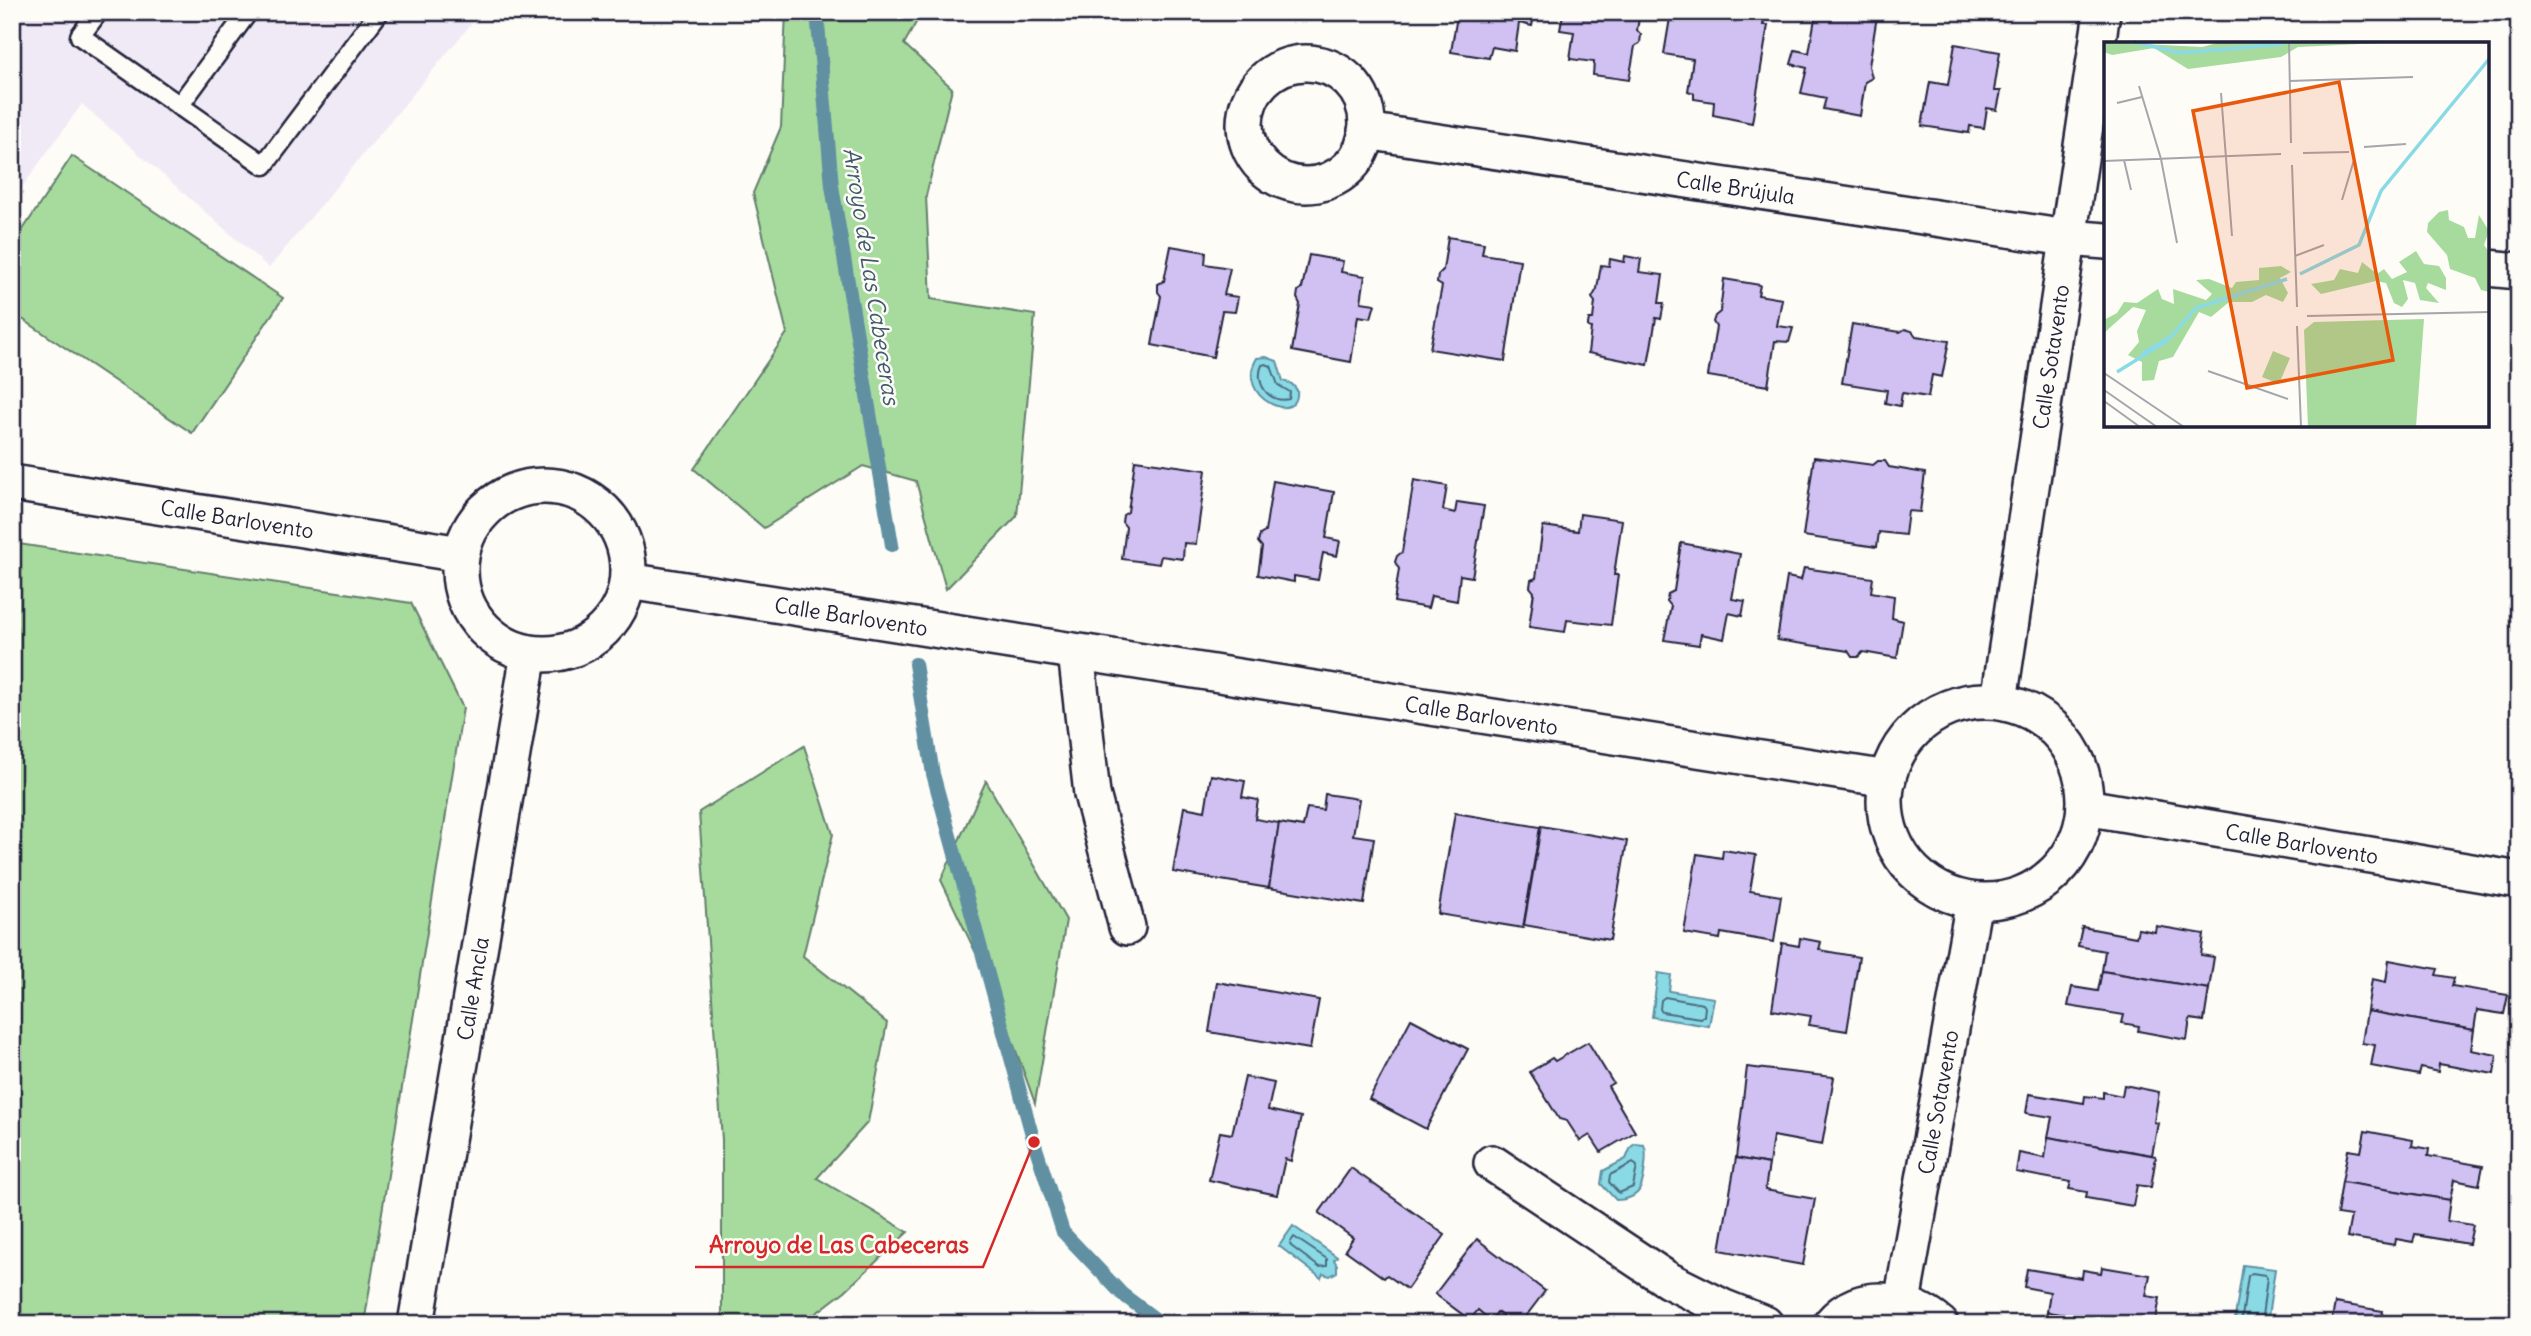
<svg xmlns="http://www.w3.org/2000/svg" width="2531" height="1336" font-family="Delius,sans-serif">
	<rect width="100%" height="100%" fill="#fdfcf7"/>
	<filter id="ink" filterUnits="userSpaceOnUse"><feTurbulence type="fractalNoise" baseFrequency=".0143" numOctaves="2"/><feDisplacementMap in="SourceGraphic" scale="14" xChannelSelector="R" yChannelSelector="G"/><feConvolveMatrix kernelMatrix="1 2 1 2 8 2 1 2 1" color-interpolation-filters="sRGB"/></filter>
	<g filter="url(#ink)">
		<polygon fill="#f0eaf6" points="12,12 481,12 269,268 82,104 12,201"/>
		<g fill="#a7db9e" stroke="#647e6c" stroke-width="2">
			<polygon points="786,12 922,12 904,44 952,88 926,196 931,299 1035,315 1017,516 946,589 916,481 863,466 764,528 694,469 787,333 753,193 781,127"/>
			<polygon points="72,156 283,298 192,433 12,312 12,246"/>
			<polygon points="12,543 411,603 463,708 364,1324 12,1324"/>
			<polygon points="804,746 833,834 803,956 887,1023 868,1122 817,1178 908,1232 845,1291 802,1324 722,1324 722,1140 699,812"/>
			<polygon points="986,781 1066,920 1035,1103 995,993 941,880"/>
		</g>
		<g fill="#8adae6" stroke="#6090a2" stroke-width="2">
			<path d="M1266 357 1277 361 1283 381 1292 384 1297 390C1301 427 1233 398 1257 358Z"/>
			<polygon points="1658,973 1671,975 1669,991 1714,998 1709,1026 1652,1017"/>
			<path d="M1635 1144 1644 1145C1648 1153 1644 1187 1637 1193 1632 1198 1623 1200 1616 1200L1601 1184 1603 1171 1626 1159 1631 1147Z"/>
			<polygon points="1293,1226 1337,1257 1334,1260 1337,1265 1337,1272 1330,1276 1323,1274 1321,1278 1279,1246"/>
			<polygon points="2243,1265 2275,1269 2267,1324 2234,1324"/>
		</g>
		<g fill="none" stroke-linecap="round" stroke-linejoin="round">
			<g stroke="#4c6c7f" stroke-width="2">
				<path d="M1266 364 1271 366 1278 385 1290 392 1289 399C1269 404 1254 383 1262 365Z"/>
				<polygon points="1665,997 1703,1004 1705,1007 1704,1016 1700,1018 1662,1012 1660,1009 1661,1000"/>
				<polygon points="1633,1163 1637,1166 1633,1187 1619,1193 1609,1182 1610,1175"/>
				<polygon points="1294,1237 1327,1259 1327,1266 1319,1267 1291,1246 1290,1243"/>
				<polyline points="2241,1324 2248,1276 2252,1273 2265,1275 2267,1278 2261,1324"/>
			</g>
			<g stroke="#6090a2" stroke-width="14">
				<polyline points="817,12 832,186 892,545"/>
				<polyline points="915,664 933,774 1034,1142 1063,1232 1122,1294 1162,1324"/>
			</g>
		</g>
		<g fill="#d1c1f2" stroke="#22223b" stroke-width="2">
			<polygon points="1454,12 1535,12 1532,26 1519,23 1515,51 1492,47 1489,58 1451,52 1457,16"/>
			<polygon points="1577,12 1640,12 1637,30 1641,35 1640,43 1635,46 1629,80 1593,75 1594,62 1570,59 1574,32 1560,30 1563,14 1576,16"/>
			<polygon points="1671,12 1766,12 1763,25 1768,25 1752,123 1713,115 1714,102 1694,99 1694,93 1688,91 1693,59 1664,54"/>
			<polygon points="1816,12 1856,12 1877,16 1869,66 1872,78 1865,82 1860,116 1823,109 1826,98 1801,93 1807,68 1791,64 1795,50 1809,53"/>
			<polygon points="1955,44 2000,52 1994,91 2001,91 1997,110 1987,108 1984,128 1970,126 1969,133 1922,126 1930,82 1948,85"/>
			<polygon points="1448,237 1484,243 1482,254 1520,260 1505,361 1430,349 1442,286 1437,283 1438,275 1443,270"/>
			<polygon points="1171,246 1206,252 1205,264 1230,268 1224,295 1238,297 1235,312 1222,311 1213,357 1152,345 1161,296 1158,292 1158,284 1164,281"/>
			<polygon points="1309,255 1343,261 1341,272 1365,276 1361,302 1375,304 1371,318 1358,316 1351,362 1292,351 1300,304 1297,298 1298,291 1302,288"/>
			<polygon points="1625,256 1641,259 1639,272 1663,275 1659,303 1664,303 1661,319 1656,318 1648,365 1588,353 1591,328 1588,327 1588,324 1589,319 1593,319 1595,302 1592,298 1597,289 1601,265 1609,266 1610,259 1624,262"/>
			<polygon points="1724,279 1760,285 1758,295 1782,299 1777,326 1793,328 1789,342 1775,341 1768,386 1708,376 1716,327 1713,322 1715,316 1720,312"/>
			<polygon points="1852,324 1900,332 1905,329 1912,331 1916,336 1949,341 1942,377 1932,375 1928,397 1902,393 1900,406 1885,403 1887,390 1842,383"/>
			<polygon points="1814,457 1873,465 1878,461 1885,461 1889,467 1925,473 1920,512 1908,511 1905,535 1879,532 1877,547 1803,536"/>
			<polygon points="1135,460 1206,470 1196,544 1184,543 1183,559 1161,556 1159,564 1122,559 1126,527 1122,522 1123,515 1128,512"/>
			<polygon points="1414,480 1447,486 1443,510 1455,513 1457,502 1484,506 1472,577 1460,575 1457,601 1431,596 1428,608 1394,602 1399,569 1395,562 1397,556 1402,552"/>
			<polygon points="1273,481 1334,492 1326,538 1340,541 1337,556 1323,553 1318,580 1294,576 1294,582 1258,575 1262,547 1258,542 1260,535 1265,532"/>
			<polygon points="1580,514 1622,520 1614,575 1618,575 1611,625 1567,620 1565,632 1529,627 1534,592 1530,587 1531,580 1536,578 1543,526 1578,531"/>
			<polygon points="1681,543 1740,554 1732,599 1745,601 1742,616 1729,613 1724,639 1701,634 1699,645 1664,640 1671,606 1667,601 1668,594 1674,591"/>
			<polygon points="1804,568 1873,578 1871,592 1894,596 1892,618 1903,621 1897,658 1863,652 1858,657 1852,657 1848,651 1777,640 1787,577 1801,580"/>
			<polygon points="1211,775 1245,781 1242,797 1258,800 1255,819 1279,823 1269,888 1173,872 1184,807 1205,811"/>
			<polygon points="1325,794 1359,799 1353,835 1374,838 1364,904 1269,888 1279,823 1303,827 1307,808 1323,810"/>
			<polygon points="1455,813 1540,827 1523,928 1438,914"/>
			<polygon points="1541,826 1627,841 1610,940 1524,925"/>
			<polygon points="1723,850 1756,855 1750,891 1781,896 1774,942 1721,933 1720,939 1684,933 1697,854 1722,858"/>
			<polygon points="2156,926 2204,934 2201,955 2214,957 2209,989 2102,971 2105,951 2078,946 2082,927 2136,937 2138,929 2155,932"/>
			<polygon points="1800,938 1821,942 1819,950 1859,957 1847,1031 1809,1025 1811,1016 1772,1010 1782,943 1799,946"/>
			<polygon points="2389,960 2438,969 2436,975 2454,978 2452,986 2508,995 2504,1014 2477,1010 2474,1030 2367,1011 2372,979 2386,982"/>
			<polygon points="2102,971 2209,989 2204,1021 2190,1019 2187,1040 2138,1031 2139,1026 2122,1023 2124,1015 2068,1006 2072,987 2098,991"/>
			<polygon points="1217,982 1319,1000 1310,1049 1209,1032"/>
			<polygon points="2367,1011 2474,1030 2471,1050 2497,1055 2494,1074 2439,1064 2438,1072 2421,1068 2419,1075 2371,1066 2375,1045 2362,1043"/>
			<polygon points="1411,1019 1468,1049 1426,1129 1369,1099"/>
			<polygon points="1588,1042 1613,1083 1608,1086 1635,1132 1601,1152 1590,1135 1580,1141 1567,1121 1559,1119 1530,1072 1552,1058 1555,1061"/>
			<polygon points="1747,1067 1834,1077 1822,1145 1773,1136 1769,1164 1736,1158"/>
			<polygon points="1245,1077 1274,1083 1268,1110 1301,1117 1291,1161 1285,1159 1277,1195 1209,1180 1220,1132 1232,1134"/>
			<polygon points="2124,1085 2159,1092 2154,1122 2158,1123 2152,1155 2048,1137 2052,1117 2026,1113 2029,1094 2084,1103 2085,1096 2103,1098 2103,1092 2122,1096"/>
			<polygon points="2365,1131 2413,1140 2412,1146 2429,1149 2428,1156 2483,1166 2479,1185 2454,1180 2450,1200 2342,1182 2348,1150 2361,1152"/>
			<polygon points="2048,1137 2156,1156 2151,1187 2137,1185 2133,1206 2086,1198 2087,1192 2069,1189 2071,1182 2016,1172 2019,1153 2045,1158"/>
			<polygon points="1736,1158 1769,1164 1765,1190 1815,1199 1803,1265 1720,1250"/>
			<polygon points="1351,1168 1445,1235 1407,1289 1387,1275 1384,1278 1345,1250 1353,1238 1319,1213"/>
			<polygon points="2342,1182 2450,1200 2447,1221 2473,1225 2469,1244 2415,1235 2413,1242 2396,1239 2395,1245 2347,1237 2351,1216 2337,1214"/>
			<polygon points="1477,1239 1545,1291 1520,1324 1512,1324 1497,1312 1491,1321 1478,1310 1470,1320 1435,1294"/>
			<polygon points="2102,1267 2150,1275 2146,1296 2160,1298 2155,1324 2118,1324 2047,1312 2050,1292 2024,1287 2027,1269 2082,1278 2083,1270 2101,1273"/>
			<polygon points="2335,1303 2383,1311 2382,1317 2399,1320 2398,1324 2317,1324 2318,1321 2331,1324"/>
			<polygon points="2047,1312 2118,1324 2045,1324"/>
		</g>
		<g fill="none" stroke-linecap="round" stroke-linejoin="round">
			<g stroke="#22223b" stroke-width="23">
				<g id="service">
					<polyline points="98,12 80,36 264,165 379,12"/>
					<polyline points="179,106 248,12"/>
				</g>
			</g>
			<g stroke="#22223b" stroke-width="40">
				<g id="minor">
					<circle cx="1306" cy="124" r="61"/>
					<path id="s1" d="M1366 131 2067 238 2106 241"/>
					<polyline points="2487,268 2519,271"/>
					<path id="s2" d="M12 483 461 554"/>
					<circle cx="544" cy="570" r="84"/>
					<path id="s3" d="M628 581 1888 779"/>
					<polyline points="1076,652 1092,794 1127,927"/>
					<path id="s4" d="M1999 701 2102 12"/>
					<circle cx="1985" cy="801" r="100"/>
					<path id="s5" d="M2085 807 2519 880"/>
					<polyline points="1492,1163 1668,1280 1722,1307 1765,1324"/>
					<path id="s6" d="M1902 1302 1974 901"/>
					<path id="s7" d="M416 1324 529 653"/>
					<path d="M1831 1324C1860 1289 1909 1298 1940 1324"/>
				</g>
			</g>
			<use href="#service" stroke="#fdfcf7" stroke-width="18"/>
			<use href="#minor" stroke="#fdfcf7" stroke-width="35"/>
		</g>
	</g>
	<g text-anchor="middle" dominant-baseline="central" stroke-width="5" stroke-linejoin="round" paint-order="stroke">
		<g font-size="21" fill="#22223b" stroke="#fdfcf7">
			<text stroke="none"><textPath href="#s1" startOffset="374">Calle Brújula</textPath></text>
			<text stroke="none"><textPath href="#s4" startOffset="348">Calle Sotavento</textPath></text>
			<text stroke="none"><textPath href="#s2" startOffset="228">Calle Barlovento</textPath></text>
			<text stroke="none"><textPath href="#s3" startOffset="226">Calle Barlovento</textPath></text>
			<text stroke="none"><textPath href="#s3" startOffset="864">Calle Barlovento</textPath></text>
			<text stroke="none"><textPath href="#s5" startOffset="220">Calle Barlovento</textPath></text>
			<text stroke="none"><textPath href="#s7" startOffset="340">Calle Ancla</textPath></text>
			<text stroke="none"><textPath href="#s6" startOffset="203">Calle Sotavento</textPath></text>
		</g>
		<g font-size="23" font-style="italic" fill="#41596e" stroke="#fdfcf7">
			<text transform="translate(872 276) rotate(81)">Arroyo de Las Cabeceras</text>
		</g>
	</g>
	<g transform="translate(2104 42)">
		<rect width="385" height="385" fill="#fdfcf7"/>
		<path d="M0 0 98 5 117 0H299L194 5 177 15 84 27 50 6 8 13 0 10ZM344 168 345 178 360 185 364 196H371L375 173 385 189 380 203 385 210V250L377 248 371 236 346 227 343 213 323 190 324 181 335 170ZM312 209 320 222 335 224 342 236V248L324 241 322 246 335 261 316 258 311 241 299 238 304 257 298 265 290 261 282 241 272 239 217 252 207 242 230 238 236 227 254 231 258 220 273 232 280 227 288 237 303 230 295 220ZM177 224 187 230 176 236 184 251 179 260 162 253 148 260H125L107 275 95 270 69 315 55 319 50 338 38 339V320L24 313 35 300 33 289 42 268 29 265 0 291V278L13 271 20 260 33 261 54 247 58 257 70 262 69 247 102 258 108 252 92 238 105 237 128 246 132 240 155 238V226ZM320 277 312 385H204L200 288 210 280ZM169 309 186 316 175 342 158 335Z" fill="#a7db9e"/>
		<path fill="none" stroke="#8adae6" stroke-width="3.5" d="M30 0 76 11 180 2M196 232 255 203 277 149 385 17M38 312 66 295M13 330 63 299 92 266 183 237"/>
		<path fill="none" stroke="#a5a5ac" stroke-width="2" d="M185 0 187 101M185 39 309 35M35 44 57 117 73 201M117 51 128 194M13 61 38 55M260 105 302 102M199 111 245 110M20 118 27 148M0 119 177 112M188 123 193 265M238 158 250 118M191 214 220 203M203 274 385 270M193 284 197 385M104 329 184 357M0 331 80 385M0 348 53 385M0 359 36 385"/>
		<path fill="#e8590c" fill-opacity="0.15" stroke="#e8590c" stroke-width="3.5" d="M235 40 289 318 143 346 89 69Z"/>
		<rect width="385" height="385" fill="none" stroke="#22223b" stroke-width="3.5"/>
	</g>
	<path fill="none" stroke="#d62828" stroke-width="2.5" d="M1034 1142L983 1267H695"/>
	<circle fill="#d62828" stroke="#fdfcf7" stroke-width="2.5" cx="1034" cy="1142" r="7"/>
	<g font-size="23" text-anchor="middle" font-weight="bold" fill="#d62828" stroke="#fdfcf7" stroke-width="5" stroke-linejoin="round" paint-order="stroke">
		<text x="839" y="1253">Arroyo de Las Cabeceras</text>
	</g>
	<rect width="2531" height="1336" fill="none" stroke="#fdfcf7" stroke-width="42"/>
	<rect x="21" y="21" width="2489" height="1294" fill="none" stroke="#22223b" stroke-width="2.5" filter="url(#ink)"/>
</svg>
